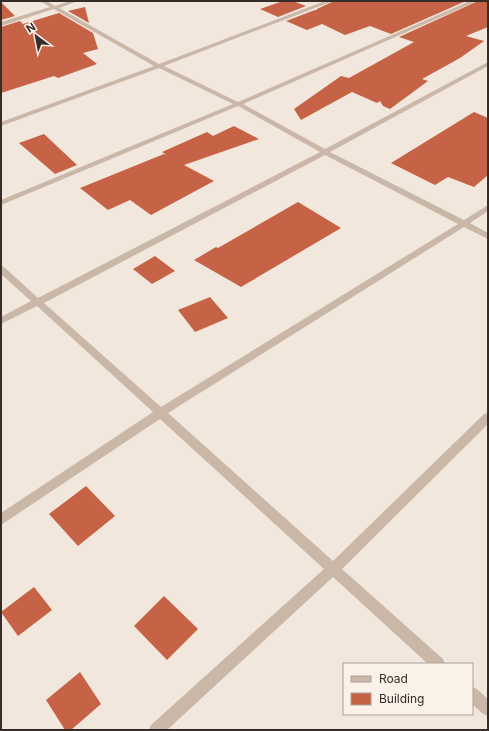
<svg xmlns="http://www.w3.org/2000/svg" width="489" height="731" font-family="Inter,sans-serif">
	<rect width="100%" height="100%" fill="#f2e7dc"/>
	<g fill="#c66245">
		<polygon points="283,1 293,1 306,6 278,17 260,9"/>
		<polygon points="334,1 466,1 391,34 370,26 345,35 322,24 307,30 286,21 315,10 317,10 317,9"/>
		<polygon points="478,1 488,1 488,27 466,36 484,41 460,58 422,79 428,81 390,109 383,106 380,101 377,103 352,92 301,120 294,109 341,76 349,78 414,42 399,37"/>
		<polygon points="1,2 15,16 1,20"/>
		<polygon points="85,7 89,23 68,11"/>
		<polygon points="59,13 93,33 98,49 83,53 97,64 58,78 54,76 1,93 1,27 20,21 23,24"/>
		<polygon points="474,112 488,118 488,175 474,187 448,177 435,185 391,163"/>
		<polygon points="234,126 259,139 184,165 214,181 151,215 130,200 108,210 80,188 164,154 168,156 162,152 207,132 213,136"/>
		<polygon points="44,134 77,165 55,174 19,143"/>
		<polygon points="298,202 341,228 241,287 194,260 216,247 218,248"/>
		<polygon points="155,256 175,271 152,284 133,269"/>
		<polygon points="210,297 228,318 195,332 178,310"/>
		<polygon points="86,486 115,516 78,546 49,514"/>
		<polygon points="34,587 52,610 18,636 1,612"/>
		<polygon points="164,596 198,629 167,660 134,626"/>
		<polygon points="80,672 101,704 71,730 65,730 46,700"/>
	</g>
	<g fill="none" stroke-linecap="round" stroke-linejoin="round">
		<g fill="#cab7a7" fill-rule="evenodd">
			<path d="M40 1H47L55 6 70 1H78L59 8 159 64 325 1H333L164 66 238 102 470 1H477L243 104 325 149 488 62V66L330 152 464 220 488 205V211L470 223 488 233V239L464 227 168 413 333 561 484 414 488 413V424L342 569 443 659 445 664H428L333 577 167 730H149L151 725 324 569 160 419 1 525V513L153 412 37 306 1 324V317L31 301 1 274V266L4 267 38 298 320 152 238 106 1 205V200L233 104 159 68 1 126V122L154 66 54 9 1 26V22L50 7ZM325 155 458 224 161 407 44 303Z"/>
			<polygon points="472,687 477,689 488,699 488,716 483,714 472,704"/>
		</g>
	</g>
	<rect width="489" height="731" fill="none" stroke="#372c28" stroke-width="4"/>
	<rect x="343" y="663" width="130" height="52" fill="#faf1e8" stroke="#aca29b"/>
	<rect x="351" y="676" width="20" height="6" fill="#cab7a7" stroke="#aca29b"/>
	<text x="379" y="683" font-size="12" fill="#372c28">Road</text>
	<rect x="351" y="693" width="20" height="12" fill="#c66245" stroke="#aca29b"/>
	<text x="379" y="703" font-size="12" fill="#372c28">Building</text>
	<g transform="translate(36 36) rotate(328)" stroke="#faf1e8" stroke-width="3" paint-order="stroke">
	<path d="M0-3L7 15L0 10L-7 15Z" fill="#372c28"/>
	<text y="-6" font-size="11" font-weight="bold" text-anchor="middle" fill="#372c28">N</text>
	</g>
</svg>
